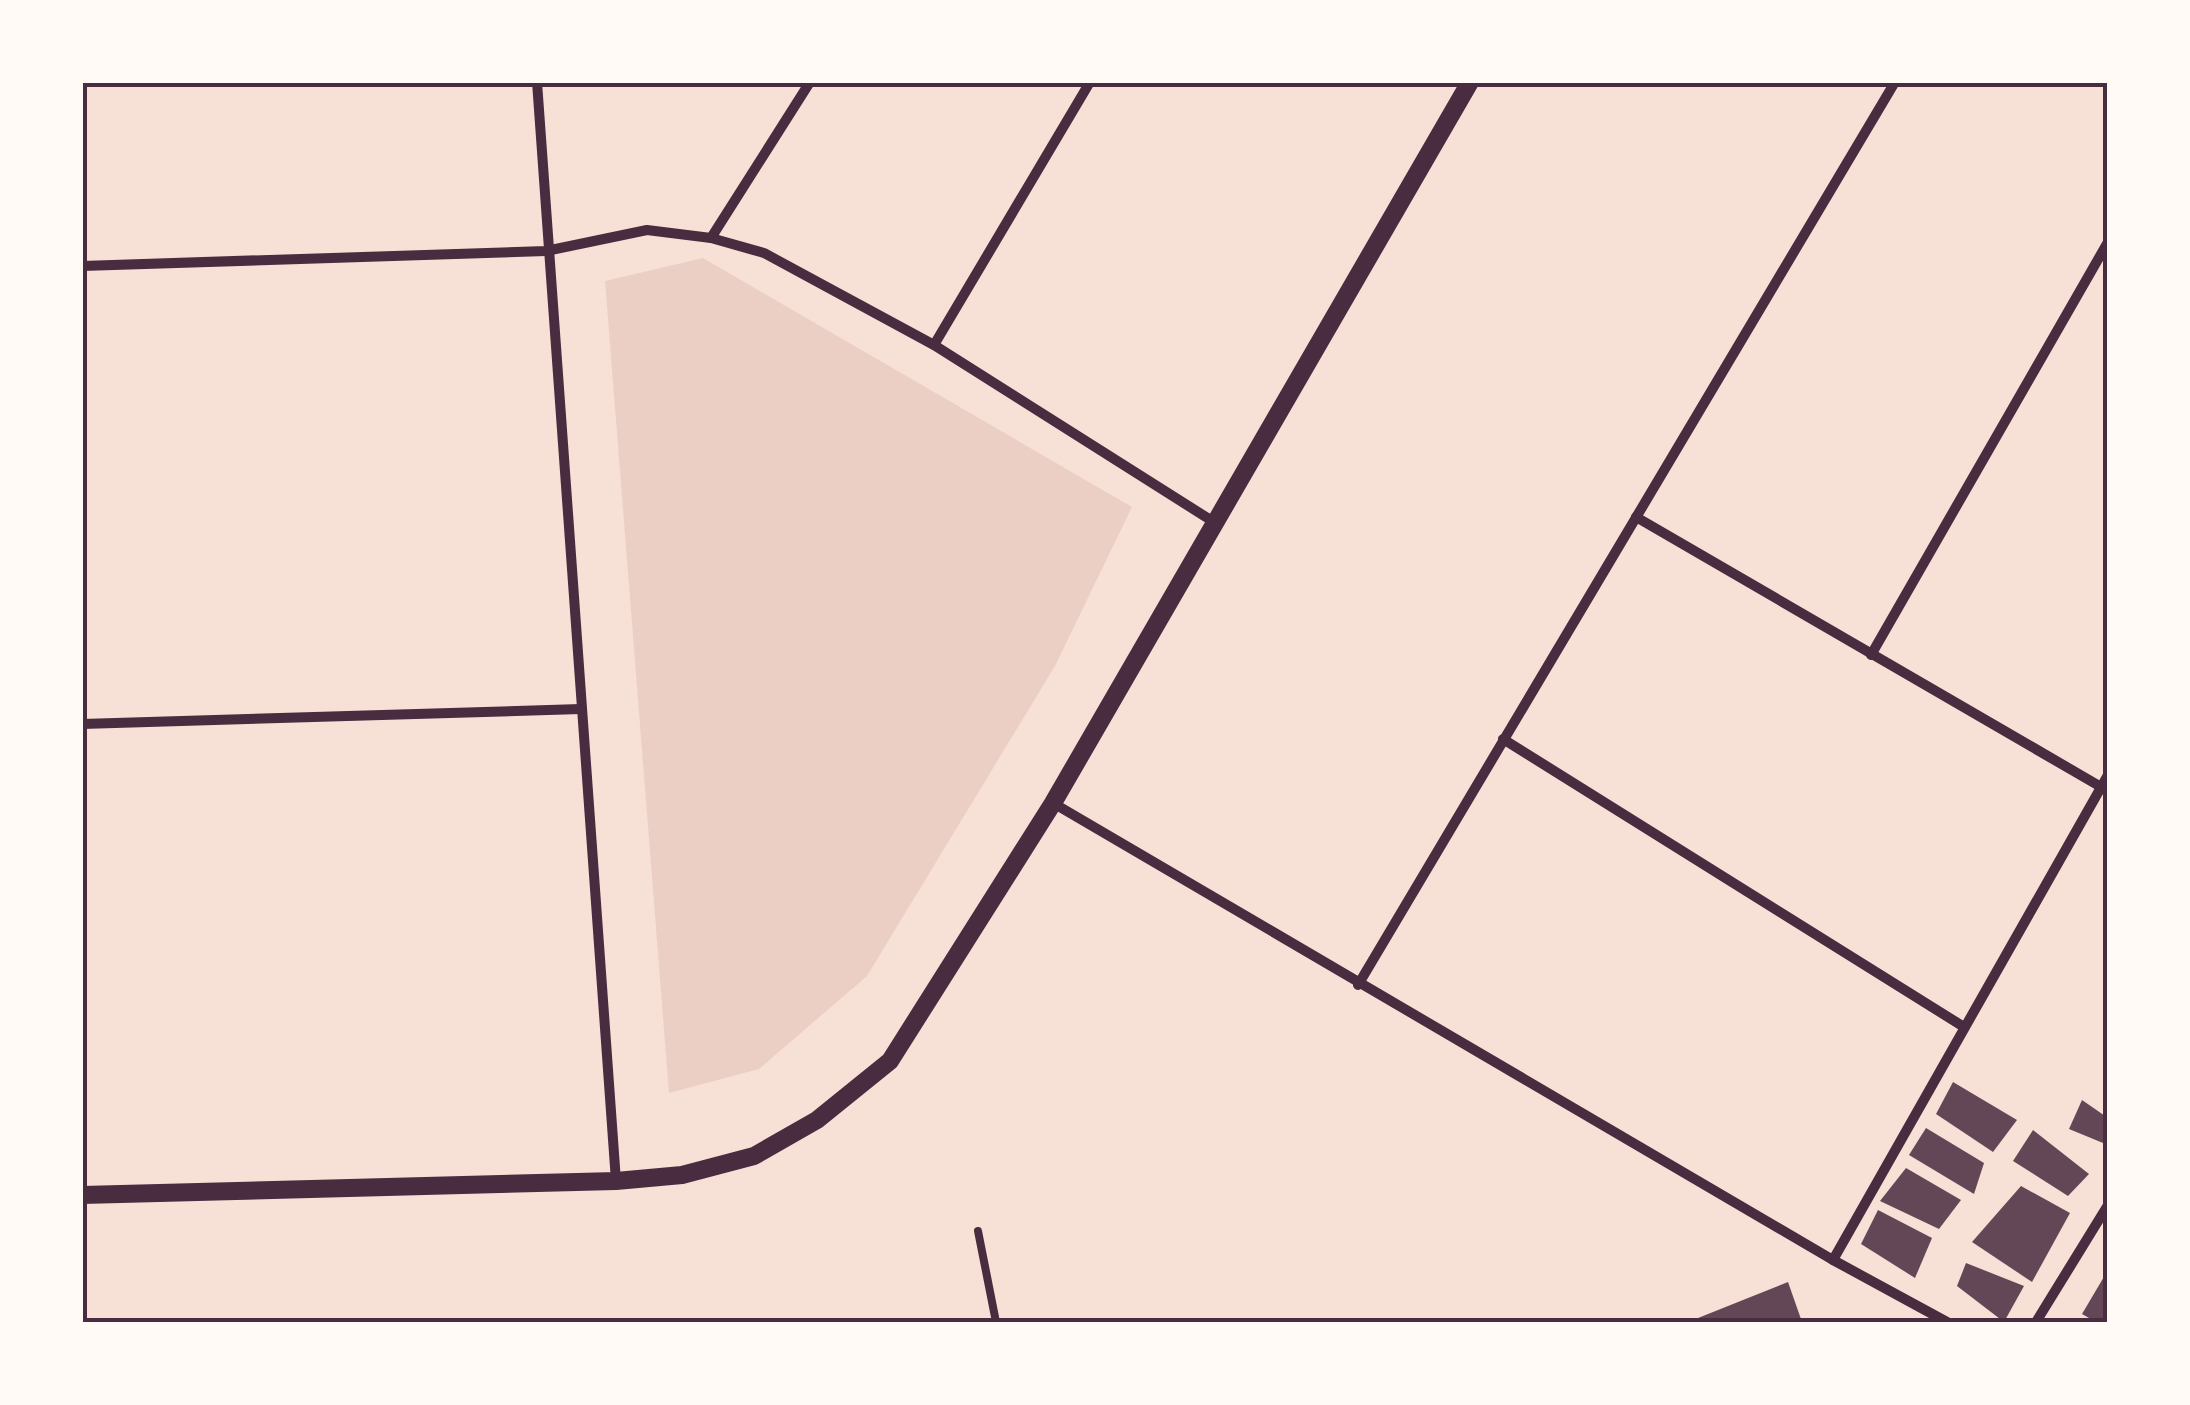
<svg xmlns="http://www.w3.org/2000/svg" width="2190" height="1405" font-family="Poppins,sans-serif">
	<rect width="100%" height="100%" fill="#f7e1d7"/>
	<polygon fill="#ebcfc5" points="703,258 1132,507 1055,666 867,976 759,1069 669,1093 605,281"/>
	<g fill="#644757">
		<polygon points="1953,1082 2017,1120 1993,1152 1936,1114"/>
		<polygon points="2082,1100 2108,1118 2108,1137 2103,1143 2069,1129"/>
		<polygon points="1926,1128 1984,1163 1974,1194 1909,1155"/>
		<polygon points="2033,1130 2089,1174 2068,1196 2013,1161"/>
		<polygon points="1906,1168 1961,1200 1939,1229 1880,1201"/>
		<polygon points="2021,1186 2070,1213 2032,1282 1972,1242"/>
		<polygon points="1878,1210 1932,1238 1915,1278 1861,1244"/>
		<polygon points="1966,1263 2024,1286 2004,1322 1957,1286"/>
		<polygon points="2108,1270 2108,1322 2096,1322 2082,1314"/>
		<polygon points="1788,1282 1802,1322 1688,1322"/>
	</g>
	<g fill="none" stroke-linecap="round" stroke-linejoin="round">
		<polyline stroke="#4a2c40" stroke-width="8" points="978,1231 996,1322"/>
		<g stroke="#4a2c40" stroke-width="10">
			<polyline points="537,82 616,1181"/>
			<polyline points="711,238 810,82"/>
			<polyline points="82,266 546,251 647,230 711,238 764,253 934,345 1217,524"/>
			<polyline points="934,345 1090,82"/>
			<polyline points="1636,517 2108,791"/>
			<polyline points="1871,655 2108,242"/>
			<polyline points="82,724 581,709"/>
			<polyline points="1503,739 1964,1027"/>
			<polyline points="1053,803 1833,1260 2108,775"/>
			<polyline points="1358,985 1895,82"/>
			<polyline points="1833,1260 1947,1322"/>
			<polyline points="2036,1322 2108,1205"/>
		</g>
		<polyline stroke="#4a2c40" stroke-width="18" points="82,1195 616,1181 682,1175 754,1156 817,1120 890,1061 1053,803 1470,82"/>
	</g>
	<rect width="2190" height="1405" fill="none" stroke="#fffaf5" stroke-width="170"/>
	<rect x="85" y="85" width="2020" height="1235" fill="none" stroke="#4a2c40" stroke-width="4"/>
</svg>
